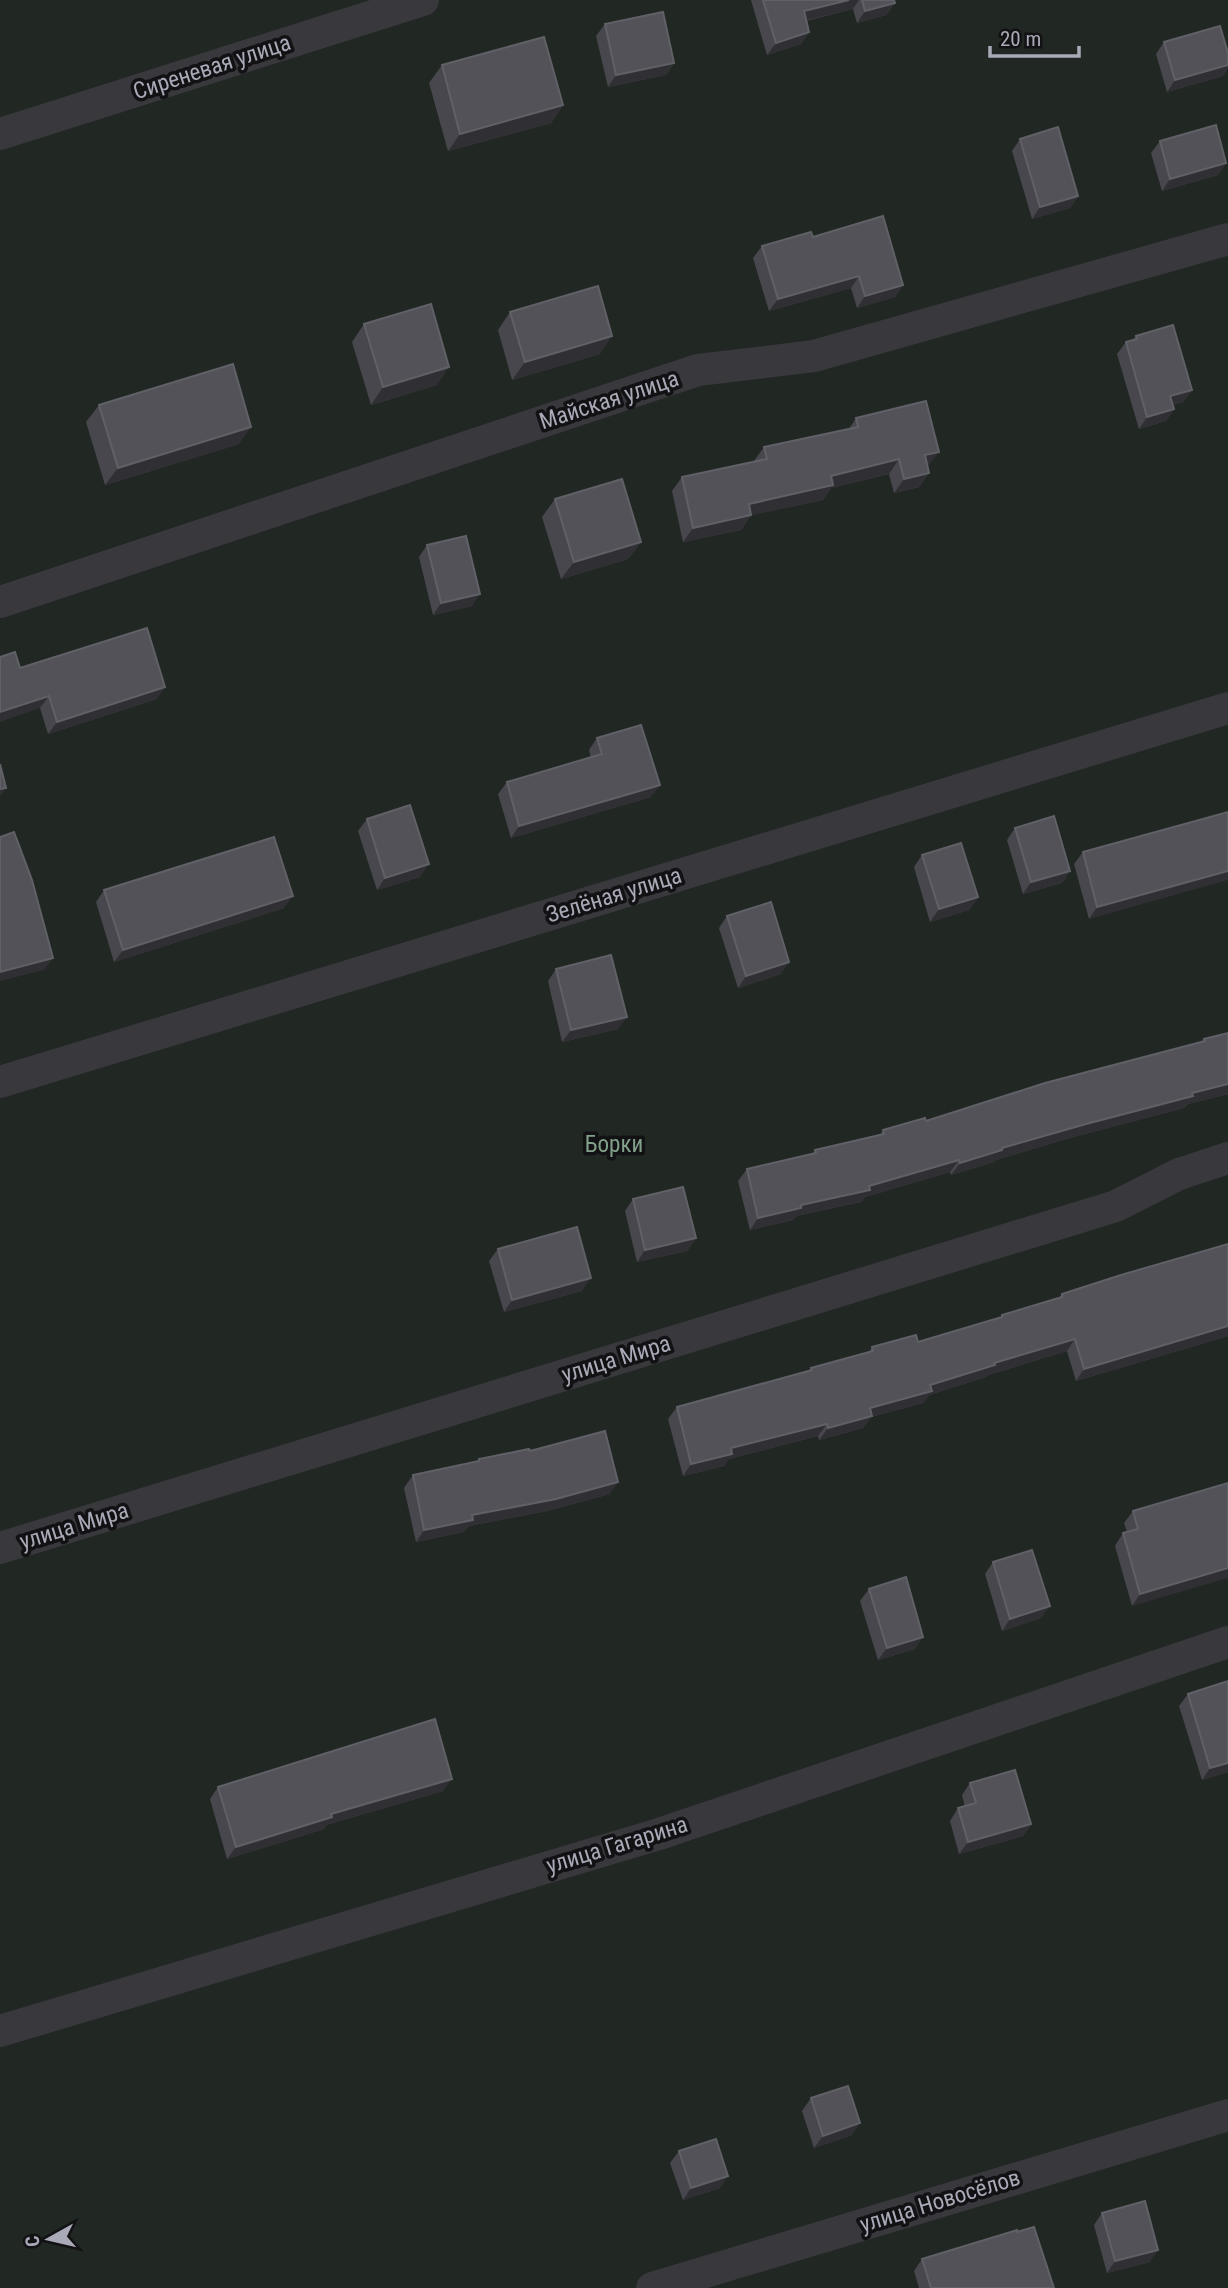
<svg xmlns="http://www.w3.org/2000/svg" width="1228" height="2288" font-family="'Roboto Condensed',sans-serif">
	<rect width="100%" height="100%" fill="#171618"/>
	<rect fill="#212823" x="0" y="0" width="1228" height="2288"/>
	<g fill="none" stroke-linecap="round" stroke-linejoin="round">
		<g stroke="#38383d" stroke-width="32">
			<polyline points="0,134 423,0"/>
			<polyline points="0,602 698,370 814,356 1228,239"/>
			<polyline points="0,1082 1228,708"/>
			<polyline points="0,1548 1116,1206 1179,1174 1228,1158"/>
			<polyline points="0,2031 659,1834 1228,1642"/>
			<polyline points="652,2288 1228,2115"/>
		</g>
	</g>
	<g fill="#48474d">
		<polygon points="751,0 894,0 895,3 886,15 857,23 853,9 806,21 809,32 801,44 767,55"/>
		<polygon points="605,24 674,63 666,75 608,87 596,36"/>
		<polygon points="1164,42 1223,76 1167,92 1156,54"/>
		<polygon points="442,65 563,105 551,123 448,151 429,83"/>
		<polygon points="1020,139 1078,196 1070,208 1032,219 1012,151"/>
		<polygon points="1160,141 1226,163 1218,175 1162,191 1151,153"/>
		<polygon points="813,237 903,285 895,297 857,308 851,288 769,311 753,258 762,246"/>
		<polygon points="510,312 600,354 512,380 498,330"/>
		<polygon points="364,324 437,385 371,405 352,342"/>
		<polygon points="1136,336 1192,390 1183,402 1173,405 1174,409 1166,421 1139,429 1117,354 1126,342 1133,340"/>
		<polygon points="99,405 239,444 105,485 86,422"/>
		<polygon points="856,418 939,452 927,466 929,473 919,487 894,493 889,474 831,488 823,500 751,515 741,530 683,542 672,491 682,477 754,461 764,447 849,429"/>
		<polygon points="555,499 641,542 628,559 561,579 542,517"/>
		<polygon points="427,545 472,606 433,615 419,557"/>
		<polygon points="20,668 157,699 48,734 40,708"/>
		<polygon points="597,738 651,797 511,838 498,794 507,782 591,758 589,750"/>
		<polygon points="1228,812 1089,919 1074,864 1083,852"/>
		<polygon points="367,819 420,877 377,890 358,831"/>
		<polygon points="1015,828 1070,871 1062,883 1023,894 1007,840"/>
		<polygon points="922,855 978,897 969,910 930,922 914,867"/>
		<polygon points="104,890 284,908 114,962 96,902"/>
		<polygon points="727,916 781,974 738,988 719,928"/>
		<polygon points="556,969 618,1029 562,1042 548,981"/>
		<polygon points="1228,1033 1228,1094 1188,1104 1184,1108 1077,1136 996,1160 994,1162 951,1175 950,1172 865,1197 861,1202 796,1216 793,1220 750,1230 738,1181 747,1169 812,1154 815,1150 879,1136 883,1130 926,1121 1201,1042 1204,1039"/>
		<polygon points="633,1199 696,1238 687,1251 637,1262 625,1211"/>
		<polygon points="1228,1244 1228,1336 1076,1381 1067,1351 988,1375 986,1377 929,1395 923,1403 871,1417 863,1428 819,1440 818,1436 729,1459 724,1466 683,1476 668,1419 677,1407 809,1371 811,1368 869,1352 872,1347 918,1342 1000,1318 1002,1315 1059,1298 1062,1294"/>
		<polygon points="498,1249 582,1291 504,1312 489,1261"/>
		<polygon points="530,1451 610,1494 547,1511 469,1526 464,1532 416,1542 404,1488 413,1475 477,1461 479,1459"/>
		<polygon points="1228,1483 1132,1606 1115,1546 1123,1533 1127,1532 1124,1523 1133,1511"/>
		<polygon points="993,1562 1041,1618 1002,1631 985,1574"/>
		<polygon points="869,1589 915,1649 878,1660 860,1601"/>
		<polygon points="1188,1694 1228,1772 1202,1780 1179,1706"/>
		<polygon points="970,1783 1031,1824 1023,1836 959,1854 950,1821 958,1808 965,1807 962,1795"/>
		<polygon points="218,1787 443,1791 326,1825 324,1829 227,1859 210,1799"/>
		<polygon points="811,2098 852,2135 814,2148 802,2111"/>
		<polygon points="679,2151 720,2188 683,2200 670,2163"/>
		<polygon points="1102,2213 1150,2262 1107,2273 1094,2225"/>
		<polygon points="922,2259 1054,2288 919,2288 914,2271"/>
	</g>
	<g fill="#302f33">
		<polygon points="849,0 859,0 853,9 795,23 804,11"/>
		<polygon points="895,3 886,15 857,23 865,11"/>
		<polygon points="809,32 801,44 767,55 776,43"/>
		<polygon points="674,63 666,75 608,87 616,75"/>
		<polygon points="1228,65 1228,69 1223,76 1167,92 1175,80"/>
		<polygon points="563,105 551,123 448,151 460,134"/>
		<polygon points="1226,163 1218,175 1162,191 1170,179"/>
		<polygon points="1078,196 1070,208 1032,219 1040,207"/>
		<polygon points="859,276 851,288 769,311 778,299"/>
		<polygon points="903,285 895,297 857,308 865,296"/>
		<polygon points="612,336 600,354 512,380 525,362"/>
		<polygon points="449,367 437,385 371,405 383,387"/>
		<polygon points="1192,390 1183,402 1162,408 1170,396"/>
		<polygon points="1174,409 1166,421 1139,429 1147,417"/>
		<polygon points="251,427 239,444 105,485 118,468"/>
		<polygon points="939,452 928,466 915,469 925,455"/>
		<polygon points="899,459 889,474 831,488 823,500 739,518 749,504 831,476"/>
		<polygon points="929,473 919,487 894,493 904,479"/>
		<polygon points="751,515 741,530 683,542 693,528"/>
		<polygon points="641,542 628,559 561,579 574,562"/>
		<polygon points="480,594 472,606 433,615 441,603"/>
		<polygon points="165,687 157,699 48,734 57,722"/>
		<polygon points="49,696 40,708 0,722 0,712"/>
		<polygon points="660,785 651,797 511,838 519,826"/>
		<polygon points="6,788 0,797 0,789"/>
		<polygon points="429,864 420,877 377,890 385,878"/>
		<polygon points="1070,871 1062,883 1023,894 1031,882"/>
		<polygon points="1228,871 1228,880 1089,919 1097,907"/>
		<polygon points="293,896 284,908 114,962 123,950"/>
		<polygon points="978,897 969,910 930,922 939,909"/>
		<polygon points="53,958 44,970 0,981 0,972"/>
		<polygon points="789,962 781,974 738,988 746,976"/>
		<polygon points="627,1017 618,1029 562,1042 571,1030"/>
		<polygon points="1228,1084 1228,1094 1188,1104 1184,1108 1077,1136 996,1160 994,1162 951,1175 960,1163 1002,1148 1192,1093"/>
		<polygon points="959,1160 950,1172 865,1197 861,1202 796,1216 793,1220 750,1230 758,1218"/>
		<polygon points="696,1238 687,1251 637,1262 645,1250"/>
		<polygon points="591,1278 582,1291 504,1312 512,1300"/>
		<polygon points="1228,1326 1228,1336 1076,1381 1084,1369"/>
		<polygon points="1075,1339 1067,1351 988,1375 986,1377 929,1395 923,1403 871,1417 863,1428 819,1440 828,1428 870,1408 930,1385 994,1363"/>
		<polygon points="827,1424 818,1436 729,1459 724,1466 683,1476 691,1464 731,1448"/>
		<polygon points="618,1482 610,1494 547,1511 469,1526 464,1532 416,1542 424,1530 472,1515"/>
		<polygon points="1228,1568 1228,1578 1132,1606 1140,1594"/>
		<polygon points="1050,1606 1041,1618 1002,1631 1010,1619"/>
		<polygon points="923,1637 915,1649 878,1660 887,1648"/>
		<polygon points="1228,1763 1228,1772 1202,1780 1210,1768"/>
		<polygon points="452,1779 443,1791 326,1825 324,1829 227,1859 236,1847 331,1814"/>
		<polygon points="1031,1824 1023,1836 959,1854 968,1842"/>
		<polygon points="860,2123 852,2135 814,2148 823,2136"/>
		<polygon points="728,2176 720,2188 683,2200 691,2188"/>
		<polygon points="1158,2250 1150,2262 1107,2273 1115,2261"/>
	</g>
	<g fill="#535258" stroke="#606067" stroke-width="2">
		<polygon points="763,0 849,0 804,11 809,32 776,43"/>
		<polygon points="862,0 894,0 895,3 865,11"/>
		<polygon points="663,12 674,63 616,75 605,24"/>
		<polygon points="1220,26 1228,53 1228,65 1175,80 1164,42"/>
		<polygon points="544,37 563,105 460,134 442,65"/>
		<polygon points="1216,125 1226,163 1170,179 1160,141"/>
		<polygon points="1058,127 1078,196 1040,207 1020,139"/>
		<polygon points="883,216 903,285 865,296 859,276 778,299 762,246 811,232 813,237"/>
		<polygon points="598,286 612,336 525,362 510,312"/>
		<polygon points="431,304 449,367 383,387 364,324"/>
		<polygon points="1173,325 1192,390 1170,396 1174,409 1147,417 1126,342 1137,339 1136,336"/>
		<polygon points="233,364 251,427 118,468 99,405"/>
		<polygon points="926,401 939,452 925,455 929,473 904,479 899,459 831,476 833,485 749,504 751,515 693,528 682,477 767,459 764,447 858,427 856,418"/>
		<polygon points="622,479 641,542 574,562 555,499"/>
		<polygon points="466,536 480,594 441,603 427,545"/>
		<polygon points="147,628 165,687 57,722 49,696 0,712 0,657 15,652 20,668"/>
		<polygon points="641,725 660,785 519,826 507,782 602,754 597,738"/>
		<polygon points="0,764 6,788 0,789"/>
		<polygon points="410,805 429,864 385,878 367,819"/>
		<polygon points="1228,812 1228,871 1097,907 1083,852"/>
		<polygon points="1054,816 1070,871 1031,882 1015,828"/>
		<polygon points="14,832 32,880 53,958 0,972 0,837"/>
		<polygon points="274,837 293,896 123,950 104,890"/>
		<polygon points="961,843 978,897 939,909 922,855"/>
		<polygon points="771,902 789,962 746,976 727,916"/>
		<polygon points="611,955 627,1017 571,1030 556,969"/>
		<polygon points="1228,1033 1228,1084 1192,1093 1193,1096 1086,1124 1002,1148 1002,1150 960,1163 959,1160 869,1186 870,1190 801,1205 801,1208 758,1218 747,1169 816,1153 815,1150 884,1134 883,1130 925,1118 926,1121 1045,1083 1205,1041 1204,1039"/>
		<polygon points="683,1187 696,1238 645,1250 633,1199"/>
		<polygon points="577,1227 591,1278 512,1300 498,1249"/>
		<polygon points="1228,1244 1228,1326 1084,1369 1075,1339 994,1363 995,1365 930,1385 932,1391 870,1408 872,1416 828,1428 827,1424 731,1448 732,1454 691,1464 677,1407 812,1370 811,1368 873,1351 872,1347 916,1335 918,1342 1002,1317 1002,1315 1062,1297 1062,1294 1121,1275"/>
		<polygon points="605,1431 618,1482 556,1499 472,1515 473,1520 424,1530 413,1475 479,1461 479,1459 529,1449 530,1451"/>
		<polygon points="1228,1483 1228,1568 1140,1594 1123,1533 1138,1529 1133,1511"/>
		<polygon points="1032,1550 1050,1606 1010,1619 993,1562"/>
		<polygon points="906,1577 923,1637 887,1648 869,1589"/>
		<polygon points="1228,1681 1228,1763 1210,1768 1188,1694"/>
		<polygon points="435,1719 452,1779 331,1814 332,1817 236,1847 218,1787"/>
		<polygon points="1015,1770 1031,1824 968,1842 958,1808 976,1803 970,1783"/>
		<polygon points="848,2086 860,2123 823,2136 811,2098"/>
		<polygon points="716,2139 728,2176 691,2188 679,2151"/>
		<polygon points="1145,2201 1158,2250 1115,2261 1102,2213"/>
		<polygon points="1034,2227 1054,2288 931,2288 922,2259 1017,2230 1017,2232"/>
	</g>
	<g text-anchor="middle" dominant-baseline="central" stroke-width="7" stroke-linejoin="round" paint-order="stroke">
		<g font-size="23" fill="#a9aab7" stroke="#121113">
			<text transform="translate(212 67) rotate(-18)">Сиреневая улица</text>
			<text transform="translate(609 400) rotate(-18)">Майская улица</text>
			<text transform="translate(614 895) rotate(-17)">Зелёная улица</text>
			<text transform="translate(616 1359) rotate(-17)">улица Мира</text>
			<text transform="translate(74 1526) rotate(-17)">улица Мира</text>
			<text transform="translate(617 1845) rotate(-17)">улица Гагарина</text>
			<text transform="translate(940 2201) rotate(-17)">улица Новосёлов</text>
		</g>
		<g font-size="23" fill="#82a18b" stroke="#121113">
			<text x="614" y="1144">Борки</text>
		</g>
	</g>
	<g transform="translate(49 2239) rotate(262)" stroke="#121113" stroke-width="5" paint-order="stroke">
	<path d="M0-5L12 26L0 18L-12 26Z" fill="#a9aab7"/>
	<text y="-10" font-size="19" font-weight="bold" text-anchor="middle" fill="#a9aab7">С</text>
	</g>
	<path d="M990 46v10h89v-10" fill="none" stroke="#a9aab7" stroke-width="3.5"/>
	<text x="1000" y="46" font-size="21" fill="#a9aab7" stroke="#121113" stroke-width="5" paint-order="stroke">20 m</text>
</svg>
